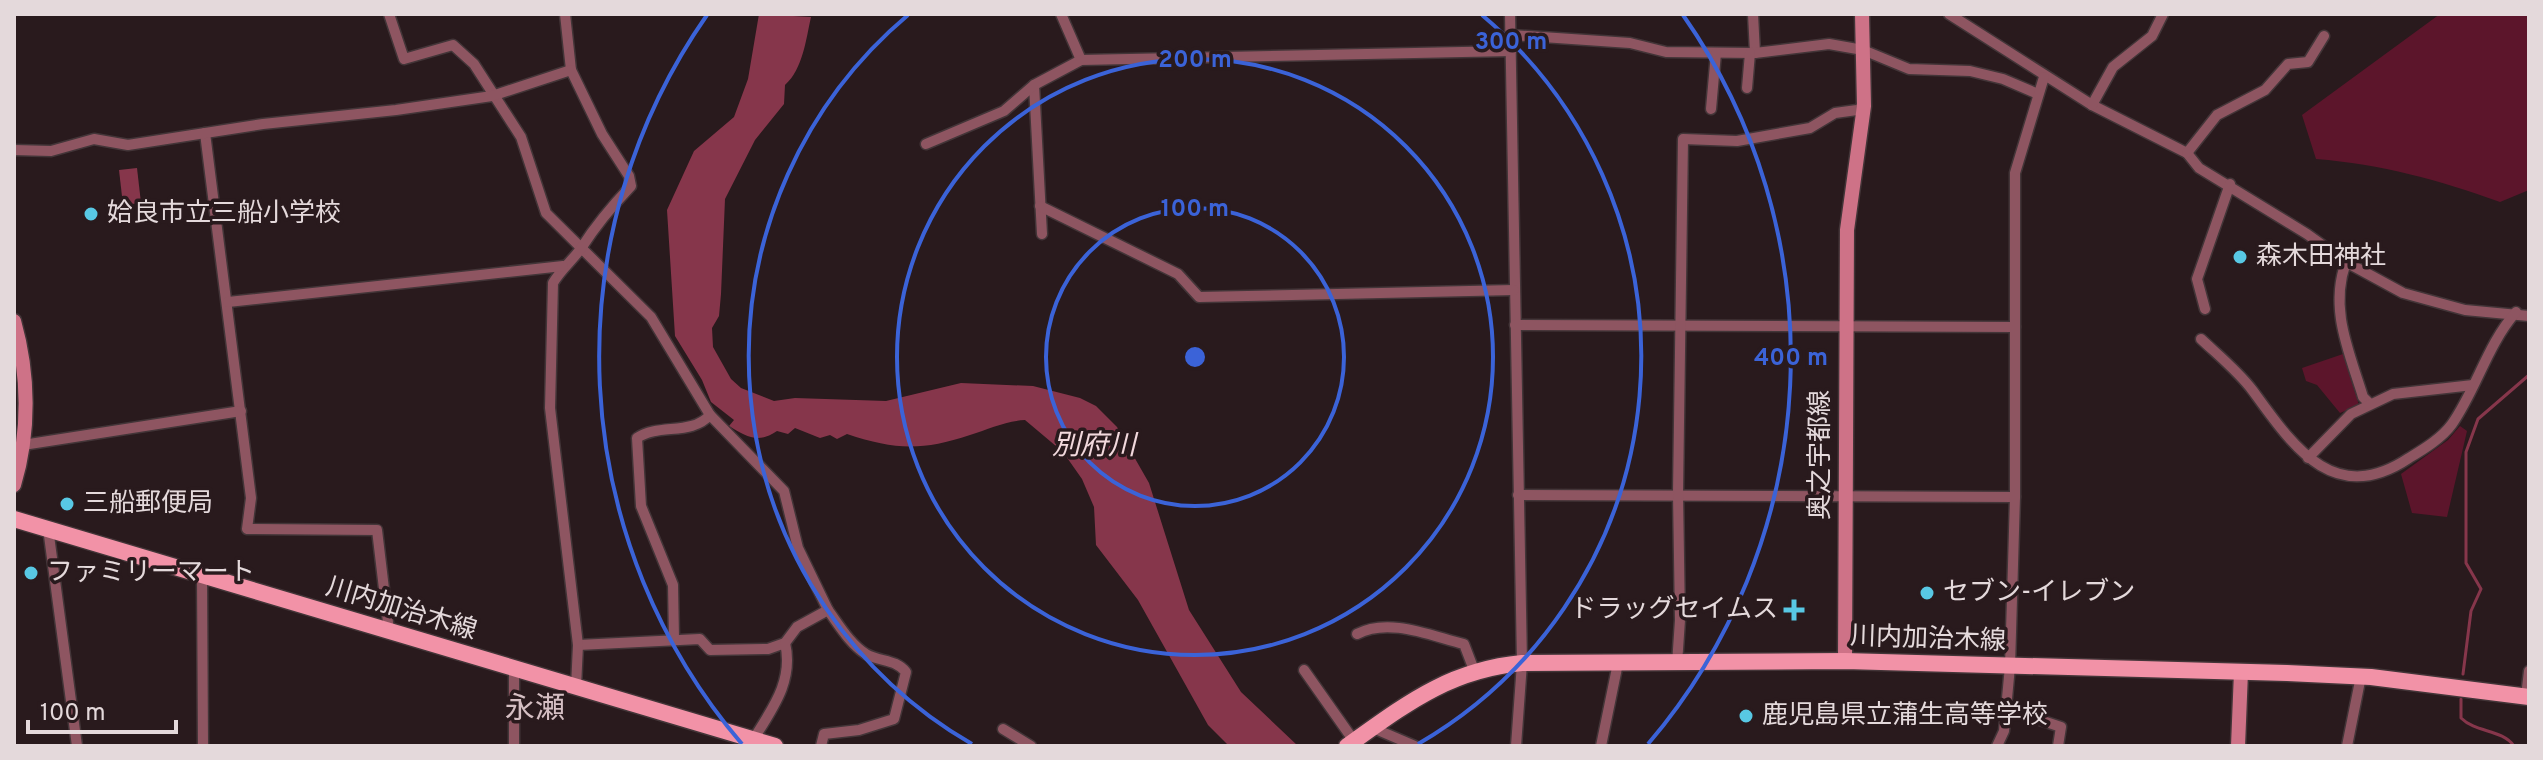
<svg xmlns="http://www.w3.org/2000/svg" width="2543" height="760" font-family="Overpass,'Noto Sans JP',sans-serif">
	<rect width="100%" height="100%" fill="#291a1d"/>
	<g fill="#5c152b">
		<path d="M2440 14H2529V190L2500 202C2439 180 2381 164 2316 159L2302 115Z"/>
		<polygon points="2343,354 2359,405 2340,413 2317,385 2306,381 2302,368"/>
		<polygon points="2460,426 2467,431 2447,517 2412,513 2401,474 2448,440"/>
	</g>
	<g fill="#86364b">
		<path d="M759 14 811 17C806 39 803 69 785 85L784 104 755 140 725 199 721 294 719 316 712 328 713 347 731 379 741 388 774 401 795 398 886 401 961 383 1033 386 1080 398 1096 406 1117 427 1149 483 1189 610 1241 692 1298 746H1229L1208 725 1138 600 1096 545 1094 507 1082 479 1063 452 1025 420C1005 421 989 429 970 435 922 451 895 450 847 434L837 439 830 435 820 438 795 428 788 434 777 431C758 444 747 437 729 426L734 420 711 402 702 380 675 336 667 210 694 151 734 117 748 79Z"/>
		<polygon points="137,168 141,203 123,205 119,170"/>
	</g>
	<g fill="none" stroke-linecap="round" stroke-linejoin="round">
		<g stroke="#86364b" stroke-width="3">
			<polyline points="2463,674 2471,611 2481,589 2466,563 2466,452 2478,419 2529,375"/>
			<path d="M2461 699V718C2476 733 2502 729 2514 746"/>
		</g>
		<g stroke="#433538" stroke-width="13">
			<g id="street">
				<polyline points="389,14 404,59 453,45 474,64 521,137 546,213 651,317 710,415 784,491 798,548 828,610 797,627 785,643 768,649 710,650 700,639 578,645"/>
				<polyline points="565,14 571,70"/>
				<polyline points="1061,14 1081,60"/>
				<polyline points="1510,14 1522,663 1516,746"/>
				<polyline points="1753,14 1755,53"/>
				<polyline points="1949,14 2092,105 2187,153 2199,168 2307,234 2346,262 2403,293 2465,310 2529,316"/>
				<polyline points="1512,35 1630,43 1666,52 1755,53 1829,44 1863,50 1909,69 1970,71 2003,79 2038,94"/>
				<polyline points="1034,85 1042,234"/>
				<polyline points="1747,88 1750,53"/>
				<polyline points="2092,105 2113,67 2152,36 2163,14"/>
				<polyline points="1711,109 1716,53"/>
				<polyline points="205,133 251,498 247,529 377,530 389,631"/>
				<polyline points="926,144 1004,111 1034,85 1081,60 1511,51"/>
				<path d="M14 150 51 151 94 139 128 145 263 124 396 110 492 96 571 70 602 134 629 176 631 186C612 206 596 225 582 247 573 260 561 269 553 283L550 408 578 645 576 687"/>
				<polyline points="2187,153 2217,115 2265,90 2288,64 2308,62 2324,36"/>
				<polyline points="1040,206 1178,274 1199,297 1514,290"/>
				<path d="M2346 262C2329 309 2349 351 2363 397L2370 404"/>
				<polyline points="228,302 563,266"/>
				<polyline points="2205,309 2197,279 2230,184"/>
				<polyline points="1515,325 2015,327"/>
				<path d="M2201 339C2218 355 2239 372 2253 391 2293 446 2334 508 2409 458 2424 449 2442 438 2452 424 2477 388 2487 345 2516 312"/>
				<polyline points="23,445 241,411"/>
				<polyline points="2308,458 2351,414 2393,394 2473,385"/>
				<polyline points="1518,495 2015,497"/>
				<polyline points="48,528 77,746"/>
				<polyline points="202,575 203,746"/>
				<path d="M1357 634C1389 617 1431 636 1464 644L1474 670"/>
				<path d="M674 638 673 585 641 506 637 438C659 423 691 436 710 415"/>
				<polyline points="1677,664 1680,620 1678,494 1683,139 1737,141 1810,128 1835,113 1857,110 1864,106"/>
				<polyline points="514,669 514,746"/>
				<polyline points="1304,670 1354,741"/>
				<polyline points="2526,696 2529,671"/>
				<polyline points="2007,709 2061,727 2058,746"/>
				<polyline points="1373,728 1415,746"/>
				<polyline points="1003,729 1031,746"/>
				<path d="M753 740C772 709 794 681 785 643"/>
				<path d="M821 746 824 734 859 730 894 719 906 672C896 659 880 662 866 654 850 644 839 625 828 610"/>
				<polyline points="1601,746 1618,663"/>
				<polyline points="1997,746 2004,731 2010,666 2015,497 2015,173 2044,77"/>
				<polyline points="2347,746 2361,676"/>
			</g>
		</g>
		<g stroke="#433538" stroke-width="17">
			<g id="secondary">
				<path d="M14 321C29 374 30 432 14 485"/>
				<polyline points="1845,661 1847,230 1864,106 1862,14"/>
				<polyline points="2238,746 2241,672"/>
			</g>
		</g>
		<g stroke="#433538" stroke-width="19">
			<g id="primary">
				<polyline points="14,519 775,746"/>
				<path d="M1347 746C1406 704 1449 670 1522 663L1845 661 2287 673 2371 677 2529 697"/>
			</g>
		</g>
		<use href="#street" stroke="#8e5561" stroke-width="10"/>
		<use href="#secondary" stroke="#ce7287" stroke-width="14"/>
		<use href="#primary" stroke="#f292a7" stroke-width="16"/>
	</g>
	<g fill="none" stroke="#3b63d8" stroke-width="4">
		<circle cx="1195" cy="357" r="149"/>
		<circle cx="1195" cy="357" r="298"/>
		<path d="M972 744A447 447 0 0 1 908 15M1482 15A447 447 0 0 1 1418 744"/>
		<path d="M742 744A596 596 0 0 1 707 15M1683 15A596 596 0 0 1 1648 744"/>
	</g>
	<g fill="#58c8e4" stroke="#291a1d" stroke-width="3">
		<circle cx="91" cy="214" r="8"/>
		<circle cx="2240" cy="257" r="8"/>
		<circle cx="67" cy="504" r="8"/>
		<circle cx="31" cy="573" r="8"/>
		<circle cx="1927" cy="593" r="8"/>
		<path d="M1790 598h8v8h8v8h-8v8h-8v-8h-8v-8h8z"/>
		<circle cx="1746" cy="716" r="8"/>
	</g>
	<g text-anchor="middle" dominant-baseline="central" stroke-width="7" stroke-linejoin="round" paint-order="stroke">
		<g font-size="26" fill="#e4d9db" stroke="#291a1d" text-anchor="start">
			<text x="107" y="214">姶良市立三船小学校</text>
			<text x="2256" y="257">森木田神社</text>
			<text x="83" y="504">三船郵便局</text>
			<text x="47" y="573">ファミリーマート</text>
			<text x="1943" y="593">セブン-イレブン</text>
			<text x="1778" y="610" text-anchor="end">ドラッグセイムス</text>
			<text x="1762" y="716">鹿児島県立蒲生高等学校</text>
		</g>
		<g font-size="26" fill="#e4d9db" stroke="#291a1d">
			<text transform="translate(1821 455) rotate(-90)">奥之宇都線</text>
			<text transform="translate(401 610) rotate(17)">川内加治木線</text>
			<text transform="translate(1928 640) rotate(2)">川内加治木線</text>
		</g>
		<g font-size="28" font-style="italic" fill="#f2d9dd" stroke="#291a1d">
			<text x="1094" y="447">別府川</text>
		</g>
		<g font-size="30" fill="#d5bfc3" stroke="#291a1d">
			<text x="535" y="710">永瀬</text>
		</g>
	</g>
	<circle cx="1195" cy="357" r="12" fill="#3b63d8" stroke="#291a1d" stroke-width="4"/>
	<g font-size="24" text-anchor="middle" font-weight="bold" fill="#3b63d8" stroke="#291a1d" stroke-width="7" stroke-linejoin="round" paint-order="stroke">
		<text x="1511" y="49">300 m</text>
		<text x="1195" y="67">200 m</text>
		<text x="1195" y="216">100 m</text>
		<text x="1791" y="365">400 m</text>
	</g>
	<rect width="2543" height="760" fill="none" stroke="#e4d9db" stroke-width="32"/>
	<path d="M28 720v12h148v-12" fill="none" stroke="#e4d9db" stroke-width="4"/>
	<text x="40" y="720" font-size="24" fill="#e4d9db" stroke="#291a1d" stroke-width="6" paint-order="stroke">100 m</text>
</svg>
